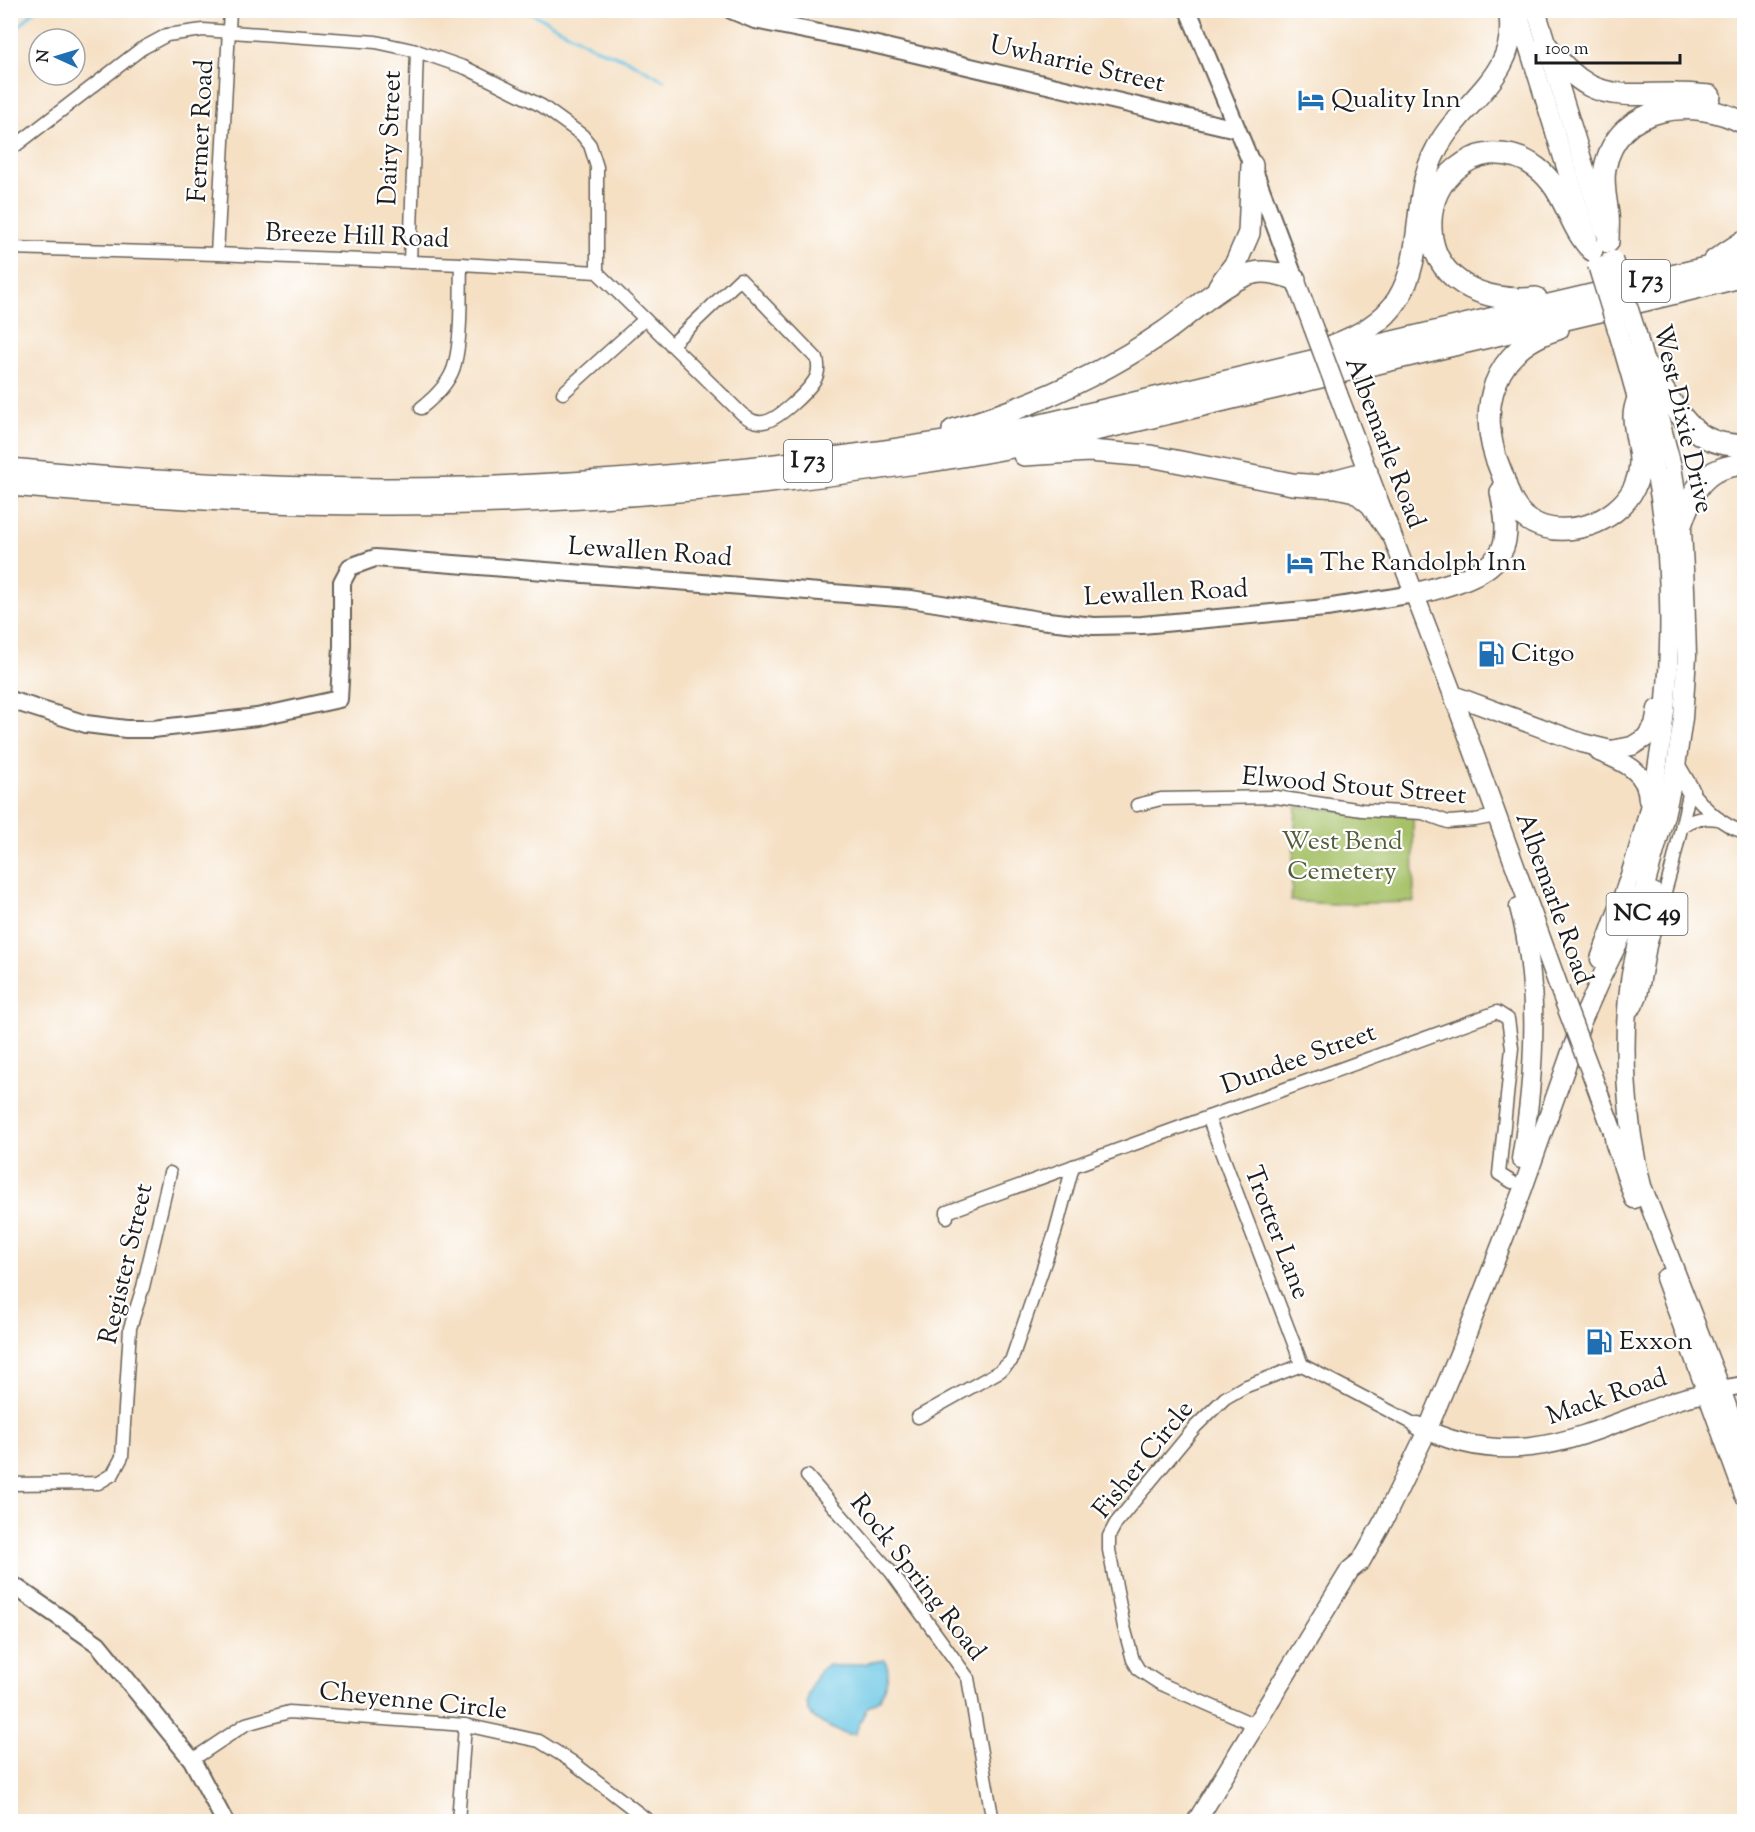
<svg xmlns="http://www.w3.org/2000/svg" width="1755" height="1832" font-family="'Sorts Mill Goudy',serif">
	<rect width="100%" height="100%" fill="#fff"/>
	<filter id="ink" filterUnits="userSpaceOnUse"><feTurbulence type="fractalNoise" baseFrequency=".0167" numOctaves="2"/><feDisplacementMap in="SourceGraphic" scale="12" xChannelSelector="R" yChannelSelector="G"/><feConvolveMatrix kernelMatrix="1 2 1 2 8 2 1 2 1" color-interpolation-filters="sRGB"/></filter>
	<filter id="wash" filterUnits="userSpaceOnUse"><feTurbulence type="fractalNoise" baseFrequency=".008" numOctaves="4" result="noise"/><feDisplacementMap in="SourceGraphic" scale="24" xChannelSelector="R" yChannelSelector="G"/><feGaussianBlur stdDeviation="1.35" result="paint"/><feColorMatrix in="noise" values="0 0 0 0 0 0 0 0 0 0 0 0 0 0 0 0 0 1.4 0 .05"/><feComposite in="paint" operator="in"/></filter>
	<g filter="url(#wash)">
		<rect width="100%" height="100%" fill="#f5e0c4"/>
		<polygon fill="#a6c167" stroke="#616e42" stroke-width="1.5" points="1296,807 1413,815 1414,902 1332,904 1291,901"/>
		<path fill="#65c4e3" stroke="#407080" stroke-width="1.5" d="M884 1660C893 1671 884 1687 880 1699L867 1707 855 1734C844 1736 817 1723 810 1713 802 1703 815 1673 824 1667 829 1663 832 1666 838 1666 853 1667 869 1662 884 1660Z"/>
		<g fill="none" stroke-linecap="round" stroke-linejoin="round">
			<g stroke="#65c4e3" stroke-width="3">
				<polyline points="526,10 595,48 627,60 664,80"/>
				<polyline points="1738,10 1744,26"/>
				<polyline points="10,36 35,10"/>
			</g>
		</g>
	</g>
	<g filter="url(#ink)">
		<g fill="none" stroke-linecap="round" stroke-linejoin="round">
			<g stroke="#686157" stroke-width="15">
				<g id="street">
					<polyline points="10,150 141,49 167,35 203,30 376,42 417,51 466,68 542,106 582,135 590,145 597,167 597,272"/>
					<path d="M10 248 217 254 461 264 597 272 742 414C749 419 754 423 763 422 777 421 806 393 814 381 819 374 819 367 817 359L740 279 671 345"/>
					<polyline points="217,254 230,10"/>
					<polyline points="410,262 417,51"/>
					<polyline points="563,393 645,319"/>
					<path d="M421 408C435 397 451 382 455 363 462 336 460 293 461 264"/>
					<path d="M1690 790C1705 808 1722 826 1744 832"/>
					<polyline points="1137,805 1161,799 1276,797 1362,810 1423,813 1448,822 1475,820 1496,816"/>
					<path d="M1682 826C1694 818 1704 817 1719 819"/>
					<polyline points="1627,1015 1636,1007 1641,996 1650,946 1673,863 1690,790"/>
					<polyline points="1208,1117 1302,1365"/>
					<polyline points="947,1217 947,1212 1497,1012 1508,1019 1512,1048 1499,1174 1512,1182"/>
					<polyline points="1302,1365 1416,1425"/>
					<polyline points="918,1417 1000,1371 1011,1361 1055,1233 1073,1166"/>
					<polyline points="807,1476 891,1572 968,1678 993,1822"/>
					<polyline points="10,1484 98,1483 113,1474 122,1457 130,1328 143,1287 170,1173"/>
					<polyline points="1255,1725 1159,1683 1139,1670 1133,1660 1124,1627 1109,1550 1109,1536 1116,1523 1196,1426 1225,1398 1244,1387 1302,1365"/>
					<polyline points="192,1760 246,1724 289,1712 465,1725 539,1741 571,1761 650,1822"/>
					<polyline points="458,1822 465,1725"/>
				</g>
			</g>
			<g stroke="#686157" stroke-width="20">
				<g id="secondary">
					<polyline points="731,10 755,20 864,42 1236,129"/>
					<polyline points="1188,10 1252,165 1295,279"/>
					<polyline points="10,700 86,724 126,729 153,729 257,717 339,699 342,646 342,582 350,567 375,558 911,599 1039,620 1094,626 1142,625 1326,608 1414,594"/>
					<polyline points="1721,1389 1744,1385"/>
					<polyline points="10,1583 98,1644 192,1760 225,1822"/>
				</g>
			</g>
			<g stroke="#686157" stroke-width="21">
				<g id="primary">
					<polyline points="1517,10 1588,238"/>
					<polyline points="1536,10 1604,230"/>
					<polyline points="1295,279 1313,327"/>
					<polyline points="1338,394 1453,695 1561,993"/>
					<polyline points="1453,695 1582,743 1611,750 1632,746 1645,738 1654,725 1657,709"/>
					<path d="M1599 752C1622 761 1648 771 1648 800"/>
					<polyline points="1676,766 1690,790"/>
					<path d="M1653 892C1645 921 1634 951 1630 981 1621 1046 1626 1124 1642 1186L1721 1389 1744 1455"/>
					<path d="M1519 907C1541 988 1535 1077 1521 1159"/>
					<path d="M1600 959C1621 902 1643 844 1654 785 1673 691 1675 575 1657 481 1647 433 1634 386 1620 339"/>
					<polyline points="1592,1075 1613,1132 1620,1143"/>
					<polyline points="1613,1132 1615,1144 1634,1199"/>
					<polyline points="1665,1278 1744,1495"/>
					<path d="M1418 1426C1514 1474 1582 1435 1672 1402 1686 1396 1702 1394 1717 1391"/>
					<polyline points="1196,1822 1350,1570 1361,1561 1384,1520 1427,1431 1461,1349 1522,1191 1582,1021 1601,978 1644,890 1665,815 1676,766 1683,718 1687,656 1685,589 1682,530 1672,466 1637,334"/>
				</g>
			</g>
			<g stroke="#686157" stroke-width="24">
				<g id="highway">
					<path d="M1546 45C1558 61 1572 76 1590 86 1616 99 1649 93 1677 94 1688 94 1699 95 1710 96"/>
					<path d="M1608 242C1608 233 1609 224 1608 214 1606 199 1602 184 1605 168 1618 103 1695 97 1744 123"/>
					<polyline points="1715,260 1744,241"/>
					<polyline points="1219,286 1236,263 1249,233 1252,165"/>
					<path d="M1536 298C1485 304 1428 281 1431 220 1432 200 1440 182 1456 169 1466 161 1477 155 1489 154 1506 153 1523 157 1537 168 1566 190 1568 227 1592 250"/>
					<path d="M1558 329C1493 348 1475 410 1500 469 1504 478 1506 489 1511 499 1526 530 1558 534 1589 525 1607 519 1625 506 1634 488 1647 458 1635 445 1634 417 1634 411 1636 404 1638 399"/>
					<path d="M1332 346C1358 336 1383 323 1398 299 1426 254 1411 196 1436 150 1461 100 1522 75 1509 10"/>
					<path d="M1646 365C1676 403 1687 448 1744 445"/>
					<path d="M953 430C1027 408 1100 376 1164 332 1190 314 1213 290 1242 277 1261 268 1277 273 1295 279"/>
					<polyline points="1024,455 1089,451 1150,456 1292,484 1337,487 1355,491 1371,504 1389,530"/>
					<path d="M10 469C160 484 314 492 464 488 655 482 845 461 1033 427L1744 259"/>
					<polyline points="1326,483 1367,472"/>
					<path d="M10 485C131 495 251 504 372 504 552 505 731 490 909 464 1054 444 1198 406 1341 372 1475 339 1610 310 1744 276"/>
					<path d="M1681 525C1689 503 1696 478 1721 469 1729 466 1737 465 1744 463"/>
					<path d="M1414 594C1429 591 1444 586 1459 581 1510 562 1511 541 1501 492"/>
				</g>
			</g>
			<use href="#street" stroke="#fff" stroke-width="12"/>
			<use href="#secondary" stroke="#fff" stroke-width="16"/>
			<use href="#primary" stroke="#fff" stroke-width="18"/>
			<use href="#highway" stroke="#fff" stroke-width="21"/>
			<g stroke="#686157" stroke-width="21" stroke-linecap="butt">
				<g id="primary-bridge">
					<polyline points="1613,260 1637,334"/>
					<polyline points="1597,265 1620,339"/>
					<polyline points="1313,327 1338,394"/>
					<polyline points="1561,993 1592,1075"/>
				</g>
			</g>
			<use href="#primary-bridge" stroke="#fff" stroke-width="18"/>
		</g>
	</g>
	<defs>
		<g id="hotel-bare" transform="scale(2.07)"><path d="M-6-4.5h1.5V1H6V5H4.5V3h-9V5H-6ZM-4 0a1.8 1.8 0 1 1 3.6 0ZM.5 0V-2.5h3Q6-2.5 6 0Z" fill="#1f6fb2" stroke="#fff" stroke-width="2.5" paint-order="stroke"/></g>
		<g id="fuel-bare" transform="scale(2.07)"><path d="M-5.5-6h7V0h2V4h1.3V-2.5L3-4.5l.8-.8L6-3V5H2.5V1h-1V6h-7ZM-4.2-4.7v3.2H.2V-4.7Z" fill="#1f6fb2" stroke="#fff" stroke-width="2.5" paint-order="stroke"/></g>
	</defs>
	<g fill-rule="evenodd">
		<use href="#hotel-bare" x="1311" y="100"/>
		<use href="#hotel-bare" x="1300" y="563"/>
		<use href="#fuel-bare" x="1491" y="654"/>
		<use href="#fuel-bare" x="1599" y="1342"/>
	</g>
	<g text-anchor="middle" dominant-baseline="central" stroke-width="4.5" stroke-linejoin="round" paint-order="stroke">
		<g fill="#fff" stroke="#606060" stroke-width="1.5">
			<rect x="1622" y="260" width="48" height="42" rx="4.5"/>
			<rect x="784" y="440" width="48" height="42" rx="4.5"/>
			<rect x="1606.5" y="893" width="81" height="42" rx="4.5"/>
		</g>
		<g font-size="24" font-weight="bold" fill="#1c1c1c">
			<text x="1646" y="281">I 73</text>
			<text x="808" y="461">I 73</text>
			<text x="1647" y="914">NC 49</text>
		</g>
		<g font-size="26" fill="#1c1c1c" stroke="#fff">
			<text transform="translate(1077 65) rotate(13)">Uwharrie Street</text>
			<text transform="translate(202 131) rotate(-87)">Fermer Road</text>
			<text transform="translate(391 138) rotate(-88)">Dairy Street</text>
			<text transform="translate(357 237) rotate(2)">Breeze Hill Road</text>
			<text transform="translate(1682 419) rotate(77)">West Dixie Drive</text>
			<text transform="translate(1384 443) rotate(69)">Albemarle Road</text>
			<text transform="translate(650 553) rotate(4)">Lewallen Road</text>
			<text transform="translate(1166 594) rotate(-3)">Lewallen Road</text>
			<text transform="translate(1354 787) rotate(5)">Elwood Stout Street</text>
			<text transform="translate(1553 899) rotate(70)">Albemarle Road</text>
			<text transform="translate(1299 1060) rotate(-20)">Dundee Street</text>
			<text transform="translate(1276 1233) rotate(69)">Trotter Lane</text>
			<text transform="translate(127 1264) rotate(-77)">Register Street</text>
			<text transform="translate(1607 1398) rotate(-19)">Mack Road</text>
			<text transform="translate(1144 1460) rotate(-51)">Fisher Circle</text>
			<text transform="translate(917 1578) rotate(52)">Rock Spring Road</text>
			<text transform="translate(413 1702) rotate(6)">Cheyenne Circle</text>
		</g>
		<g font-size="26" fill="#1c1c1c" stroke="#fff" text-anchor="start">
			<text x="1331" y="100">Quality Inn</text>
			<text x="1320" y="563">The Randolph Inn</text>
			<text x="1511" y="654">Citgo</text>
			<text x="1619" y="1342">Exxon</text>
		</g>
		<g font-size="26" fill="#535e3a" stroke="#fff">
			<text x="1342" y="842">West Bend<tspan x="1342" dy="30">Cemetery</tspan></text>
		</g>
	</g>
	<rect width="1755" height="1832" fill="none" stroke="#fff" stroke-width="36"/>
	<g transform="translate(57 57) rotate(274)"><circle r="28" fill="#ffffff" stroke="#a4a4a4" stroke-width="1.5"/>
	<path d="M0-4.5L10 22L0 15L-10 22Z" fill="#1f6fb2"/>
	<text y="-9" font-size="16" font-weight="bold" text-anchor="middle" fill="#1c1c1c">N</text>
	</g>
	<path d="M1536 54v9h144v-9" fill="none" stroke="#1c1c1c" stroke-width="3"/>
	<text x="1545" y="54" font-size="18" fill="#1c1c1c" stroke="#ffffff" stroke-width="4.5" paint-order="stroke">100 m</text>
</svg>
